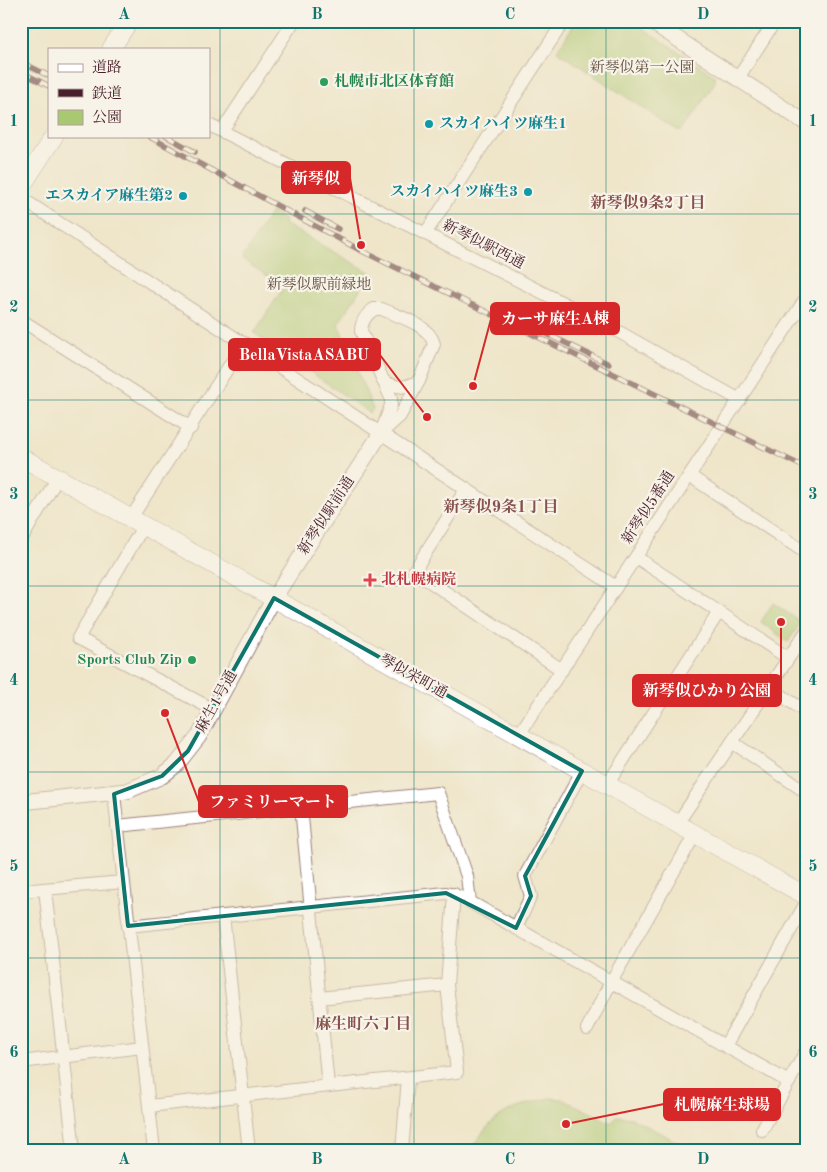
<svg xmlns="http://www.w3.org/2000/svg" width="827" height="1172" font-family="'Old Standard TT','Noto Serif JP',serif">
	<rect width="100%" height="100%" fill="#f7f3e8"/>
	<filter id="ink" filterUnits="userSpaceOnUse"><feTurbulence type="fractalNoise" baseFrequency=".02" numOctaves="2"/><feDisplacementMap in="SourceGraphic" scale="10" xChannelSelector="R" yChannelSelector="G"/><feConvolveMatrix kernelMatrix="1 2 1 2 8 2 1 2 1" color-interpolation-filters="sRGB"/></filter>
	<filter id="wash" filterUnits="userSpaceOnUse"><feTurbulence type="fractalNoise" baseFrequency=".0096" numOctaves="4" result="noise"/><feDisplacementMap in="SourceGraphic" scale="20" xChannelSelector="R" yChannelSelector="G"/><feGaussianBlur stdDeviation="1.12" result="paint"/><feColorMatrix in="noise" values="0 0 0 0 0 0 0 0 0 0 0 0 0 0 0 0 0 1.4 0 .05"/><feComposite in="paint" operator="in"/></filter>
	<g filter="url(#wash)">
		<rect width="100%" height="100%" fill="#efe6cb"/>
		<g fill="#a8c971" stroke="#79744e">
			<polygon points="576,21 632,21 715,76 715,82 684,131 679,132 557,51"/>
			<polygon points="271,212 285,220 284,224 371,273 338,324 373,409 370,413 254,333 284,287 242,259"/>
			<polygon points="773,603 801,622 788,642 761,622"/>
			<path d="M550 1098 562 1099 612 1123 617 1116 632 1118 694 1151H470C494 1113 507 1108 550 1098Z"/>
		</g>
	</g>
	<g filter="url(#ink)">
		<g fill="none" stroke-linecap="round" stroke-linejoin="round">
			<g stroke="#9c827b" stroke-width="14">
				<g id="minor">
					<polyline points="738,78 775,21"/>
					<polyline points="209,125 603,323 740,400"/>
					<polyline points="222,131 294,21"/>
					<polyline points="21,198 616,587"/>
					<polyline points="425,234 564,21"/>
					<path d="M374 309H382C399 317 429 324 434 344L419 381 400 416 381 433 391 405V398L361 331C361 322 367 314 374 309Z"/>
					<polyline points="21,320 191,428"/>
					<path d="M383 381C397 388 404 389 419 381"/>
					<polyline points="690,476 806,553"/>
					<polyline points="466,489 414,571 562,670"/>
					<polyline points="131,518 244,343"/>
					<polyline points="144,525 78,638 214,710"/>
					<polyline points="21,540 58,477"/>
					<polyline points="636,557 788,658"/>
					<polyline points="769,687 806,712"/>
					<polyline points="518,736 806,298"/>
					<polyline points="732,742 806,792"/>
					<polyline points="607,785 719,612"/>
					<polyline points="114,794 154,1151"/>
					<polyline points="301,807 328,1086"/>
					<polyline points="677,824 806,632"/>
					<polyline points="117,826 438,793 467,876 470,902 789,1082"/>
					<polyline points="45,889 74,1151"/>
					<polyline points="21,891 123,882"/>
					<polyline points="223,916 249,1151"/>
					<polyline points="128,926 446,893 460,897"/>
					<polyline points="516,928 531,896 525,876 582,771"/>
					<polyline points="319,998 447,985"/>
					<polyline points="587,1029 611,982 695,834"/>
					<polyline points="725,1046 806,903"/>
					<polyline points="21,1062 142,1047"/>
					<polyline points="149,1106 457,1072 447,985 454,894"/>
					<polyline points="762,1130 806,1051"/>
					<polyline points="402,1151 408,1078"/>
				</g>
			</g>
			<g stroke="#9c827b" stroke-width="17">
				<g id="tertiary">
					<polyline points="650,21 806,123"/>
					<polyline points="21,802 127,791 162,776 177,764 199,736 274,598 381,433"/>
				</g>
			</g>
			<g stroke="#9c827b" stroke-width="19">
				<g id="secondary">
					<polyline points="111,49 129,21"/>
					<polyline points="21,187 54,136"/>
					<polyline points="21,457 806,896"/>
				</g>
			</g>
			<use href="#minor" stroke="#fff" stroke-width="12"/>
			<use href="#tertiary" stroke="#fff" stroke-width="15"/>
			<use href="#secondary" stroke="#fff" stroke-width="18"/>
			<g stroke="#4a1f2b" stroke-width="5.5">
				<g id="rail">
					<polyline points="21,62 49,76"/>
					<polyline points="21,72 49,86"/>
					<polyline points="148,136 358,249 806,468"/>
					<polyline points="166,136 195,152"/>
					<polyline points="305,211 338,229"/>
					<polyline points="512,317 609,364"/>
				</g>
			</g>
			<use href="#rail" stroke="#f7f3e8" stroke-width="4" stroke-dasharray="11" stroke-linecap="butt"/>
		</g>
	</g>
	<path d="M0 0H827V1172H0ZM274 598 582 771 525 876 531 896 516 928 446 893 128 926 114 794 162 776 188 751Z" fill="#efe6cb" fill-opacity=".55" fill-rule="evenodd"/>
	<path fill="none" stroke="#0f766e" stroke-width="4" stroke-linejoin="round" d="M274 598 582 771 525 876 531 896 516 928 446 893 128 926 114 794 162 776 188 751Z"/>
	<path fill="none" stroke="#0f766e" stroke-width="1" stroke-opacity="0.55" d="M220 21V1151M414 21V1151M606 21V1151M21 214H806M21 400H806M21 586H806M21 772H806M21 958H806"/>
	<g fill="#2e9e5b" stroke="#f7f3e8" stroke-width="2">
		<circle cx="324" cy="82" r="5"/>
		<circle cx="192" cy="660" r="5"/>
	</g>
	<g fill="#0f9aa8" stroke="#f7f3e8" stroke-width="2">
		<circle cx="429" cy="124" r="5"/>
		<circle cx="528" cy="192" r="5"/>
		<circle cx="183" cy="196" r="5"/>
	</g>
	<path fill="#e0444e" stroke="#f7f3e8" stroke-width="2" d="M367.5 572.5h5v5h5v5h-5v5h-5v-5h-5v-5h5z"/>
	<g text-anchor="middle" dominant-baseline="central" stroke-width="4.5" stroke-linejoin="round" paint-order="stroke">
		<g font-size="15" fill="#665240" stroke="#f7f3e8">
			<text x="642" y="68">新琴似第一公園</text>
			<text x="319" y="285">新琴似駅前緑地</text>
		</g>
		<g font-size="15" font-weight="bold" fill="#27864d" stroke="#f7f3e8" text-anchor="start">
			<text x="334" y="82">札幌市北区体育館</text>
			<text x="182" y="660" text-anchor="end">Sports Club Zip</text>
		</g>
		<g font-size="15" font-weight="bold" fill="#0d838f" stroke="#f7f3e8" text-anchor="end">
			<text x="439" y="124" text-anchor="start">スカイハイツ麻生1</text>
			<text x="518" y="192">スカイハイツ麻生3</text>
			<text x="173" y="196">エスカイア麻生第2</text>
		</g>
		<g font-size="15" fill="#4a1f2b" stroke="#f7f3e8">
			<text transform="translate(483 245) rotate(27)">新琴似駅西通</text>
			<text transform="translate(649 508) rotate(-57)">新琴似5番通</text>
			<text transform="translate(327 516) rotate(-57)">新琴似駅前通</text>
			<text transform="translate(413 677) rotate(29)">琴似栄町通</text>
			<text transform="translate(217 702) rotate(-61)">麻生1号通</text>
		</g>
		<g font-size="15" font-weight="bold" fill="#be3a42" stroke="#f7f3e8" text-anchor="start">
			<text x="381" y="580">北札幌病院</text>
		</g>
		<g font-size="16" font-weight="bold" fill="#87524d" stroke="#f7f3e8">
			<text x="648" y="204">新琴似9条2丁目</text>
			<text x="501" y="508">新琴似9条1丁目</text>
			<text x="363" y="1025">麻生町六丁目</text>
		</g>
	</g>
	<path fill="none" stroke="#d62828" stroke-width="2" d="M361 245L350 178M473 386L491 319M427 417L380 355M781 622L781 691M165 713L199 802M566 1124L664 1104"/>
	<g fill="#d62828" stroke="#f7f3e8" stroke-width="2">
		<circle cx="361" cy="245" r="5"/>
		<circle cx="473" cy="386" r="5"/>
		<circle cx="427" cy="417" r="5"/>
		<circle cx="781" cy="622" r="5"/>
		<circle cx="165" cy="713" r="5"/>
		<circle cx="566" cy="1124" r="5"/>
	</g>
	<g fill="#d62828" stroke="#d62828" stroke-width="2">
		<rect x="282" y="162" width="68" height="31" rx="5"/>
		<rect x="491" y="303" width="128" height="31" rx="5"/>
		<rect x="229" y="339" width="151" height="31" rx="5"/>
		<rect x="633" y="675" width="148" height="31" rx="5"/>
		<rect x="199" y="786" width="148" height="31" rx="5"/>
		<rect x="664" y="1089" width="116" height="31" rx="5"/>
	</g>
	<g font-size="16" text-anchor="middle" font-weight="bold" fill="#fff">
		<text x="316" y="184">新琴似</text>
		<text x="555" y="324">カーサ麻生A棟</text>
		<text x="304" y="360">BellaVistaASABU</text>
		<text x="707" y="696">新琴似ひかり公園</text>
		<text x="273" y="807">ファミリーマート</text>
		<text x="722" y="1110">札幌麻生球場</text>
	</g>
	<rect width="827" height="1172" fill="none" stroke="#f7f3e8" stroke-width="55"/>
	<rect x="48" y="48" width="162" height="90" fill="#f7f3e8" stroke="#b29e9c"/>
	<rect x="58" y="64" width="25" height="8" fill="#ffffff" stroke="#b29e9c"/>
	<text x="92" y="72" font-size="15" fill="#4a1f2b">道路</text>
	<rect x="58" y="89" width="25" height="8" fill="#4a1f2b" stroke="#b29e9c"/>
	<text x="92" y="98" font-size="15" fill="#4a1f2b">鉄道</text>
	<rect x="58" y="110" width="25" height="15" fill="#a8c971" stroke="#b29e9c"/>
	<text x="92" y="122" font-size="15" fill="#4a1f2b">公園</text>
	<rect x="28" y="28" width="772" height="1116" fill="none" stroke="#0f766e" stroke-width="2"/>
	<g font-size="16" text-anchor="middle" font-weight="bold" fill="#0f766e">
		<text x="124" y="19">A</text>
		<text x="317" y="19">B</text>
		<text x="510" y="19">C</text>
		<text x="703" y="19">D</text>
		<text x="14" y="126">1</text>
		<text x="813" y="126">1</text>
		<text x="14" y="312">2</text>
		<text x="813" y="312">2</text>
		<text x="14" y="499">3</text>
		<text x="813" y="499">3</text>
		<text x="14" y="685">4</text>
		<text x="813" y="685">4</text>
		<text x="14" y="871">5</text>
		<text x="813" y="871">5</text>
		<text x="14" y="1057">6</text>
		<text x="813" y="1057">6</text>
		<text x="124" y="1164">A</text>
		<text x="317" y="1164">B</text>
		<text x="510" y="1164">C</text>
		<text x="703" y="1164">D</text>
	</g>
</svg>
